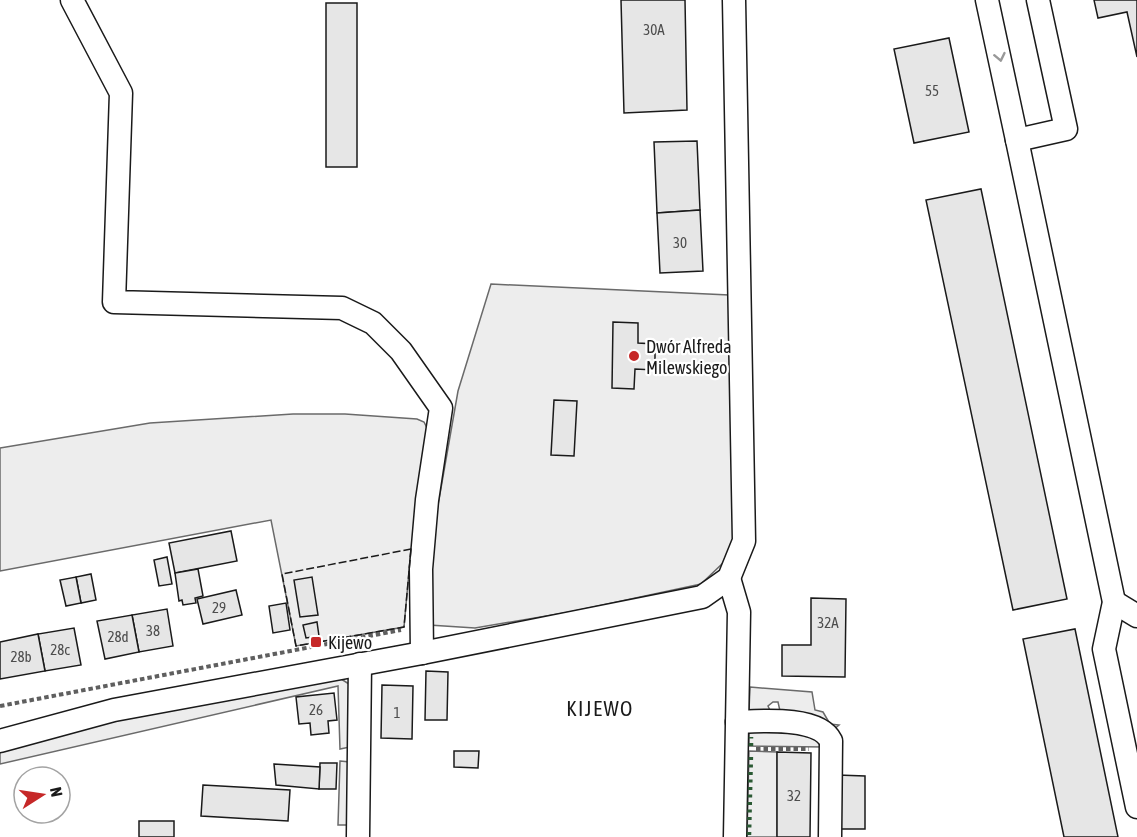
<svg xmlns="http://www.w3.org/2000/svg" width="1137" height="837" font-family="'Asap Condensed',sans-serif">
	<rect width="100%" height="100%" fill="#fff"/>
	<g fill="#ededed" stroke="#6a6a6a" stroke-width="1.5">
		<polygon points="491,284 729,295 735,535 724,562 701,584 570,612 475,628 429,625 427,568 458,391"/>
		<polygon points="293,414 345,414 417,419 424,422 427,428 415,549 411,550 404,627 296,646 271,520 0,571 0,448 150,423"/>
		<polygon points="338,677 349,684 350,747 340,749 338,686 0,764 0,751 118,720"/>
		<polygon points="750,687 812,692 815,710 823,712 830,724 839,725 833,730 780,711 778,702 773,702 768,706 772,715 749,711"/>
		<polygon points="754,730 808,732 824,747 749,746 749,733"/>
		<polygon points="749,751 777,752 777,837 747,837"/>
		<polygon points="340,761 350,762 349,825 338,825"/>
	</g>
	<g fill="#e6e6e6" stroke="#1a1a1a" stroke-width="1.5">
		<polygon points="621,0 685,0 687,110 624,113"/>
		<polygon points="1094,0 1137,0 1137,57 1127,12 1098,18"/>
		<rect x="326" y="3" width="31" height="164"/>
		<polygon points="949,38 969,132 914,143 894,49"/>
		<polygon points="697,141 700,210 657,213 654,142"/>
		<polygon points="981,189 1067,599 1013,610 926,200"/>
		<polygon points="700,210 703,271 660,273 657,213"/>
		<polygon points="613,322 638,323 638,343 655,344 655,370 635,369 634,389 612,388"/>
		<polygon points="554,400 577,401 574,456 551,455"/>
		<polygon points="231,531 237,561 175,573 169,543"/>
		<polygon points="167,557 172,584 159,586 154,560"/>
		<polygon points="198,569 203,596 195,598 196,603 183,605 182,600 179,601 175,573"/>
		<polygon points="91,574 96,600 81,603 76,577"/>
		<polygon points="76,577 81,603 66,606 60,580"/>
		<polygon points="312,577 318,615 300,617 294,580"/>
		<polygon points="236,590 242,615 203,624 197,599"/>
		<polygon points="811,598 846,599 845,677 782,676 782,645 811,645"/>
		<polygon points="286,603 290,630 273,633 269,606"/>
		<polygon points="167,609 173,646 139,652 132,615"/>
		<polygon points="132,615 139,652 105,659 97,621"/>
		<polygon points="317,622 319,636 306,638 303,625"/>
		<polygon points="74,628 81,665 45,671 38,634"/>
		<polygon points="1075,629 1118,837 1064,837 1023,639"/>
		<polygon points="38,634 45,671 0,679 0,642"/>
		<polygon points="426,671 448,672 447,720 425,720"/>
		<polygon points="382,685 413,686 412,739 381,738"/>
		<polygon points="334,693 337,720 328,721 329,733 311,735 310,723 299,724 296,697"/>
		<polygon points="454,751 479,751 478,768 454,767"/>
		<polygon points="777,752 811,753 810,837 777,837"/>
		<polygon points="320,763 337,763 336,789 319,789"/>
		<polygon points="274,764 320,767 319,789 276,785"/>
		<polygon points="837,775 865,776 865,829 837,829"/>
		<polygon points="203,785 290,790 288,821 201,816"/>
		<rect x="139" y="821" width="35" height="16"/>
	</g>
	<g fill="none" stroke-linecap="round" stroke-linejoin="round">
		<g stroke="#1a1a1a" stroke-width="25">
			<g id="minor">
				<polyline points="72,0 121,93 114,302 342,308 373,323 401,351 441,408 427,500 421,569 422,653"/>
				<polyline points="987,0 1017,140"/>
				<polyline points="1038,0 1066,129 1017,140 1114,602 1104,649 1137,807"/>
				<polyline points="729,578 739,612 735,837"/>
				<polyline points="1114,602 1137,616"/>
				<path d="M737 722C761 721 819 716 831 741L830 837"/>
				<polyline points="0,741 114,710 422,653 702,597 729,578 744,541 734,0"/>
				<polyline points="358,837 360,664"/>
			</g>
		</g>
		<g stroke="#5f5f5f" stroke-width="4" stroke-dasharray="4.5 3" stroke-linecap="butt">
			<polyline points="0,706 401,630"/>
			<polyline points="756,749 809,749"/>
		</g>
		<use href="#minor" stroke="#fff" stroke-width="22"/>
		<g stroke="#2b5a34" stroke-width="4.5" stroke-dasharray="3 4.5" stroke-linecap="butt">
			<polyline points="751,746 751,737"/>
			<polyline points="749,835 751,753"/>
		</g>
		<polygon stroke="#1a1a1a" stroke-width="1.5" stroke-dasharray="8 3" stroke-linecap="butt" points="411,549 404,627 296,646 282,574"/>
	</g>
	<defs><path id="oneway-chevron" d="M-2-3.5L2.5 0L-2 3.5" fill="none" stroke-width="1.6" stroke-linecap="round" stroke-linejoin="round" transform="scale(1.5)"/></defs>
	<use stroke="#989898" href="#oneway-chevron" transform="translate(1000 57) rotate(78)"/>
	<g fill="#c62828" stroke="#fff" stroke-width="2">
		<circle cx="634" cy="356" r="6"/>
		<rect x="310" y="636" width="12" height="12" rx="3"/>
	</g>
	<g text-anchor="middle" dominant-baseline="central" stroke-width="4.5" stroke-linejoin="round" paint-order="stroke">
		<g font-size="15" fill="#4d4d4d">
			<text x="654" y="29">30A</text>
			<text x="932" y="90">55</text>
			<text x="680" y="242">30</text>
			<text x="219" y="607">29</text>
			<text x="828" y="622">32A</text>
			<text x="153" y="630">38</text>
			<text x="118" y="636">28d</text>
			<text x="60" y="649">28c</text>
			<text x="21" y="656">28b</text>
			<text x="316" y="709">26</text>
			<text x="397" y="712">1</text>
			<text x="794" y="795">32</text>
		</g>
		<g font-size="18" fill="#1a1a1a" stroke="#fff" text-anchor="start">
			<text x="646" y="346">Dwór Alfreda<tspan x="646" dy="21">Milewskiego</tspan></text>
			<text x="328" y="642">Kijewo</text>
		</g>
		<g font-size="21" letter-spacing="1.5" fill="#1a1a1a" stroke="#fff">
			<text x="600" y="708">KIJEWO</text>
		</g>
	</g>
	<g transform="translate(42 795) rotate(78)"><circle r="28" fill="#ffffff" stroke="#a3a3a3" stroke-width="1.5"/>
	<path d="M0-4.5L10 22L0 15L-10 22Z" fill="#c62828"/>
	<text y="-9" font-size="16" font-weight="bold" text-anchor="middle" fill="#1a1a1a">N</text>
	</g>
</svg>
